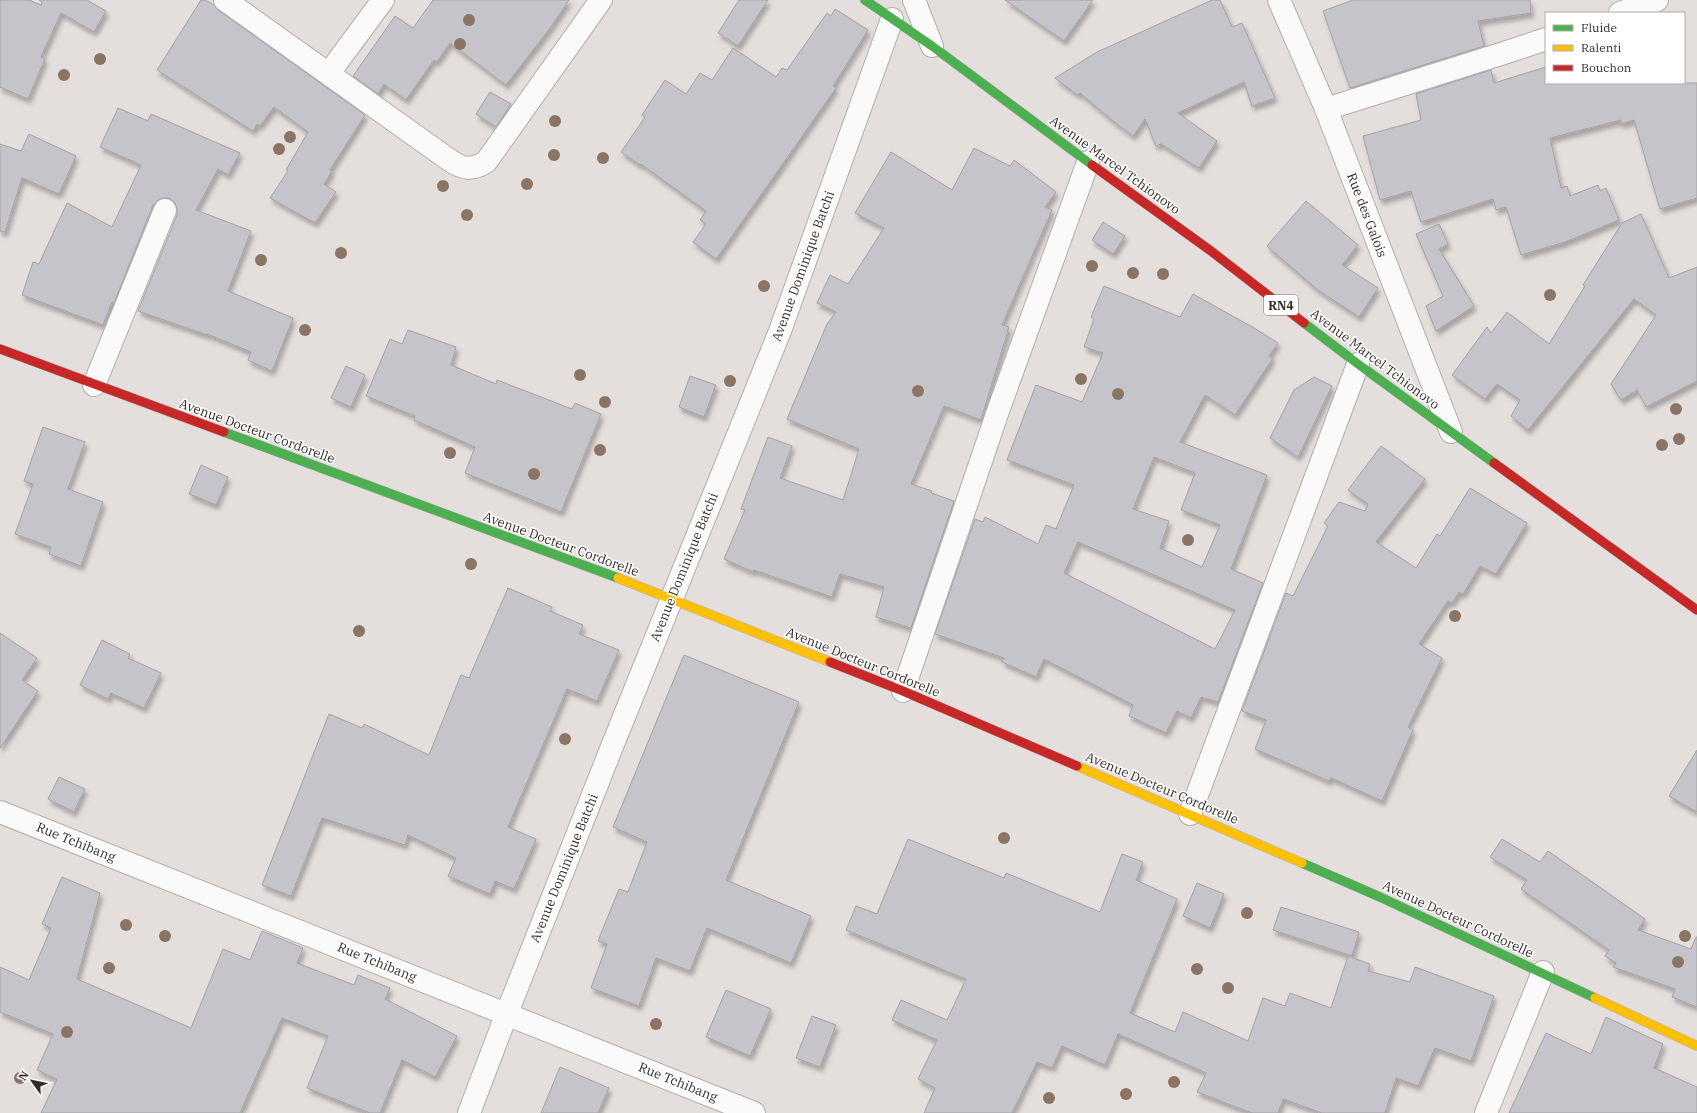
<svg xmlns="http://www.w3.org/2000/svg" width="1697" height="1113" font-family="'IBM Plex Serif',serif">
	<defs>
		<filter id="shadow"><feDropShadow dx="2.5" dy="4.5" stdDeviation="2" flood-color="#0004"/></filter>
	</defs>
	<rect width="100%" height="100%" fill="#e4dedc"/>
	<g fill="#c5c4cb" stroke="#a4a2a2" fill-rule="evenodd" filter="url(#shadow)">
		<polygon points="0,0 29,0 41,5 42,2 39,0 87,0 106,11 94,32 61,13 41,57 45,59 28,99 0,87"/>
		<polygon points="201,0 205,0 214,5 218,10 365,115 330,170 332,171 324,184 336,192 315,223 270,198 288,171 286,170 308,132 274,107 260,126 257,124 253,131 157,70"/>
		<polygon points="433,0 569,0 551,27 506,85 450,43 437,62 434,60 406,100 384,84 378,94 353,76 395,16 413,28"/>
		<polygon points="739,0 768,0 738,46 718,33"/>
		<polygon points="1005,0 1093,0 1064,41"/>
		<polygon points="1212,0 1220,0 1232,27 1242,23 1275,98 1252,106 1244,82 1178,113 1217,141 1199,168 1161,144 1156,146 1145,119 1133,136 1113,121 1080,93 1078,95 1055,78 1097,52"/>
		<polygon points="1353,0 1530,0 1531,13 1478,21 1484,46 1350,88 1323,11"/>
		<polygon points="835,9 868,30 833,86 836,88 716,259 693,242 706,224 700,220 706,211 641,164 640,165 621,152 645,117 642,115 665,80 686,94 700,73 712,80 733,48 776,77 782,68 787,70 827,13 831,16"/>
		<polygon points="1546,67 1546,83 1697,83 1697,198 1660,209 1634,120 1621,124 1621,120 1550,138 1561,188 1567,186 1570,196 1598,185 1600,191 1606,188 1619,220 1565,242 1521,255 1506,207 1496,210 1493,199 1421,222 1411,191 1380,200 1363,136 1421,120 1416,94 1491,70 1494,83"/>
		<polygon points="490,92 511,104 496,127 476,114"/>
		<polygon points="118,108 148,121 151,114 240,153 228,175 218,169 196,210 251,231 228,291 293,318 272,371 248,360 251,352 207,334 207,335 138,311 177,215 177,209 175,203 169,198 163,198 158,200 153,205 114,303 112,302 103,325 22,295 33,262 39,264 67,203 112,227 141,165 100,147"/>
		<polygon points="29,134 76,156 59,194 22,178 5,232 0,231 0,144 21,151"/>
		<polygon points="974,148 1010,166 1014,160 1056,192 1045,207 1052,210 1002,325 1009,327 981,420 944,406 911,484 932,491 931,493 954,501 911,628 876,617 884,587 840,574 832,597 754,570 753,572 724,559 745,510 741,509 768,437 792,446 780,478 843,500 859,449 787,419 827,324 836,312 817,303 830,275 848,284 884,228 855,213 891,152 952,190"/>
		<polygon points="1306,201 1358,245 1342,265 1378,288 1359,317 1318,290 1267,246"/>
		<polygon points="1641,214 1669,278 1697,267 1697,381 1646,407 1637,390 1621,400 1611,384 1656,315 1634,299 1528,430 1511,416 1520,400 1497,384 1485,399 1452,375 1487,327 1491,333 1507,312 1549,344 1585,286 1583,285 1622,223"/>
		<polygon points="1103,222 1125,236 1113,254 1092,240"/>
		<polygon points="1439,224 1448,244 1439,249 1474,306 1436,331 1426,306 1443,296 1416,234"/>
		<path d="M1104 286 1180 317 1193 294 1254 328 1278 343 1269 356 1273 358 1235 415 1205 395 1180 442 1267 475 1231 569 1263 583 1218 702 1201 697 1191 718 1177 711 1166 733 1129 716 1133 705 1044 659 1036 677 1002 662 1004 658 935 634 975 519 983 522 985 517 1038 544 1046 525 1056 529 1074 485 1007 460 1036 385 1082 402 1103 353 1084 347 1094 319 1091 317ZM1154 457 1195 473 1181 510 1220 525 1202 567 1160 548 1169 521 1133 509ZM1078 542 1235 610 1215 649 1064 573Z"/>
		<polygon points="408,330 456,347 451,365 496,384 497,380 572,409 575,403 601,414 561,512 465,473 475,447 414,420 415,416 366,396 390,339 402,344"/>
		<polygon points="346,366 365,375 351,407 331,398"/>
		<polygon points="690,376 716,385 704,417 679,407"/>
		<polygon points="1314,377 1332,386 1298,457 1270,438 1294,390"/>
		<polygon points="43,427 85,442 68,489 103,502 81,566 49,554 51,547 15,534 33,484 24,481"/>
		<polygon points="1381,446 1425,479 1376,542 1416,568 1437,534 1440,536 1470,488 1527,523 1496,574 1480,566 1463,594 1459,592 1452,603 1448,601 1419,644 1442,658 1408,727 1413,730 1382,801 1331,778 1329,781 1255,749 1266,720 1242,711 1286,593 1293,596 1328,526 1324,523 1339,502 1365,511 1368,504 1348,490"/>
		<polygon points="201,465 228,477 216,505 189,494"/>
		<polygon points="508,588 552,607 550,611 583,625 579,634 619,650 597,701 567,689 508,827 536,839 514,889 495,881 490,894 448,876 456,858 408,835 405,845 322,818 291,896 262,885 329,714 362,728 364,724 429,755 461,675 469,678"/>
		<polygon points="0,633 37,658 22,680 38,691 0,748"/>
		<polygon points="102,640 130,654 128,658 161,673 144,708 111,693 108,699 80,685"/>
		<polygon points="684,655 799,702 726,880 811,916 791,963 707,928 690,971 656,958 639,1006 591,988 607,944 598,941 619,889 628,892 647,842 613,827"/>
		<polygon points="1697,750 1697,812 1669,796"/>
		<polygon points="59,777 85,789 74,812 48,799"/>
		<polygon points="908,839 1004,878 1006,873 1100,912 1122,854 1143,862 1136,880 1177,899 1130,1013 1175,1032 1183,1012 1248,1041 1263,998 1285,1006 1290,993 1331,1008 1348,956 1370,964 1368,971 1410,982 1415,967 1494,996 1471,1061 1435,1048 1418,1086 1396,1078 1385,1113 1322,1113 1283,1099 1278,1113 1252,1113 1197,1092 1206,1073 1118,1034 1105,1065 1062,1046 1052,1068 1037,1062 1012,1113 924,1113 935,1088 918,1079 937,1040 892,1020 901,1000 947,1020 966,979 846,930 856,906 877,914"/>
		<polygon points="1502,839 1540,862 1548,851 1645,919 1638,930 1691,949 1696,937 1697,937 1697,1007 1672,997 1675,989 1613,967 1616,963 1605,956 1609,950 1521,889 1527,880 1490,857"/>
		<polygon points="62,877 100,893 77,979 191,1028 223,949 250,960 262,931 303,948 297,963 354,985 358,975 390,988 385,999 457,1036 435,1077 402,1060 380,1113 370,1113 307,1088 328,1036 282,1018 240,1113 41,1113 57,1079 37,1070 53,1034 0,1012 0,967 29,980 51,928 42,924"/>
		<polygon points="1197,883 1224,894 1210,928 1183,916"/>
		<polygon points="1281,907 1359,932 1352,956 1273,930"/>
		<polygon points="726,990 771,1009 750,1056 706,1037"/>
		<polygon points="812,1016 836,1025 820,1067 796,1058"/>
		<polygon points="1606,1017 1663,1044 1654,1068 1697,1087 1697,1113 1509,1113 1546,1033 1591,1054"/>
		<polygon points="560,1067 609,1088 598,1113 541,1113"/>
	</g>
	<g fill="none" stroke-linecap="round" stroke-linejoin="round">
		<g stroke="#b2aeac" stroke-width="24">
			<g id="street">
				<path d="M225 0 448 159C462 169 471 171 486 162L601 0"/>
				<polyline points="914,0 932,46"/>
				<polyline points="1279,0 1326,109 1451,432"/>
				<polyline points="1620,13 1657,0"/>
				<polyline points="329,73 383,0"/>
				<polyline points="1326,109 1504,53 1546,39"/>
				<polyline points="94,385 165,210"/>
				<polyline points="903,691 998,411 1088,162"/>
				<polyline points="0,812 754,1113"/>
				<polyline points="1190,814 1358,364"/>
				<polyline points="469,1113 507,1013 609,754 780,331 892,19"/>
				<polyline points="1486,1113 1543,972"/>
			</g>
		</g>
		<g stroke="#b2aeac" stroke-width="10">
			<g id="fast">
				<polyline points="865,0 932,46 1092,165"/>
				<polyline points="1304,323 1358,364 1494,463"/>
				<polyline points="224,432 618,578"/>
				<polyline points="1302,863 1380,897 1595,998"/>
			</g>
		</g>
		<g stroke="#b2aeac" stroke-width="10">
			<g id="slow">
				<polyline points="618,578 830,662"/>
				<polyline points="1077,766 1302,863"/>
				<polyline points="1595,998 1697,1046"/>
			</g>
		</g>
		<g stroke="#b2aeac" stroke-width="10">
			<g id="jam">
				<polyline points="1092,165 1211,251 1304,323"/>
				<polyline points="0,349 224,432"/>
				<polyline points="1494,463 1697,610"/>
				<polyline points="830,662 903,691 1077,766"/>
			</g>
		</g>
		<use href="#street" stroke="#fbfafa" stroke-width="22"/>
		<use href="#fast" stroke="#4caf50" stroke-width="9"/>
		<use href="#slow" stroke="#ffc107" stroke-width="9"/>
		<use href="#jam" stroke="#c62828" stroke-width="9"/>
	</g>
	<g fill="#8c7465">
		<circle cx="469" cy="20" r="6"/>
		<circle cx="460" cy="44" r="6"/>
		<circle cx="100" cy="59" r="6"/>
		<circle cx="64" cy="75" r="6"/>
		<circle cx="555" cy="121" r="6"/>
		<circle cx="290" cy="137" r="6"/>
		<circle cx="279" cy="149" r="6"/>
		<circle cx="554" cy="155" r="6"/>
		<circle cx="603" cy="158" r="6"/>
		<circle cx="527" cy="184" r="6"/>
		<circle cx="443" cy="186" r="6"/>
		<circle cx="467" cy="215" r="6"/>
		<circle cx="341" cy="253" r="6"/>
		<circle cx="261" cy="260" r="6"/>
		<circle cx="1092" cy="266" r="6"/>
		<circle cx="1133" cy="273" r="6"/>
		<circle cx="1163" cy="274" r="6"/>
		<circle cx="764" cy="286" r="6"/>
		<circle cx="1550" cy="295" r="6"/>
		<circle cx="305" cy="330" r="6"/>
		<circle cx="580" cy="375" r="6"/>
		<circle cx="1081" cy="379" r="6"/>
		<circle cx="730" cy="381" r="6"/>
		<circle cx="918" cy="391" r="6"/>
		<circle cx="1118" cy="394" r="6"/>
		<circle cx="605" cy="402" r="6"/>
		<circle cx="1676" cy="409" r="6"/>
		<circle cx="1679" cy="439" r="6"/>
		<circle cx="1662" cy="445" r="6"/>
		<circle cx="600" cy="450" r="6"/>
		<circle cx="450" cy="453" r="6"/>
		<circle cx="534" cy="474" r="6"/>
		<circle cx="1188" cy="540" r="6"/>
		<circle cx="471" cy="564" r="6"/>
		<circle cx="1455" cy="616" r="6"/>
		<circle cx="359" cy="631" r="6"/>
		<circle cx="565" cy="739" r="6"/>
		<circle cx="1004" cy="838" r="6"/>
		<circle cx="1247" cy="913" r="6"/>
		<circle cx="126" cy="925" r="6"/>
		<circle cx="165" cy="936" r="6"/>
		<circle cx="1685" cy="936" r="6"/>
		<circle cx="1678" cy="962" r="6"/>
		<circle cx="109" cy="968" r="6"/>
		<circle cx="1197" cy="969" r="6"/>
		<circle cx="1228" cy="988" r="6"/>
		<circle cx="656" cy="1024" r="6"/>
		<circle cx="67" cy="1032" r="6"/>
		<circle cx="20" cy="1078" r="6"/>
		<circle cx="1174" cy="1082" r="6"/>
		<circle cx="1126" cy="1094" r="6"/>
		<circle cx="1049" cy="1098" r="6"/>
	</g>
	<g text-anchor="middle" dominant-baseline="central" stroke-width="3" stroke-linejoin="round" paint-order="stroke">
		<rect fill="#fff" stroke="#6f6c6b" stroke-width="1" x="1264" y="295" width="34" height="20" rx="3"/>
		<g font-size="12" font-weight="bold" fill="#312d2b">
			<text x="1281" y="305">RN4</text>
		</g>
		<g font-size="13" fill="#312d2b" stroke="#fff">
			<text transform="translate(1115 165) rotate(36)">Avenue Marcel Tchionovo</text>
			<text transform="translate(1367 215) rotate(69)">Rue des Galois</text>
			<text transform="translate(803 266) rotate(-70)">Avenue Dominique Batchi</text>
			<text transform="translate(1375 359) rotate(37)">Avenue Marcel Tchionovo</text>
			<text transform="translate(257 431) rotate(20)">Avenue Docteur Cordorelle</text>
			<text transform="translate(561 544) rotate(20)">Avenue Docteur Cordorelle</text>
			<text transform="translate(684 567) rotate(-68)">Avenue Dominique Batchi</text>
			<text transform="translate(863 662) rotate(22)">Avenue Docteur Cordorelle</text>
			<text transform="translate(1162 788) rotate(23)">Avenue Docteur Cordorelle</text>
			<text transform="translate(76 842) rotate(22)">Rue Tchibang</text>
			<text transform="translate(564 868) rotate(-68)">Avenue Dominique Batchi</text>
			<text transform="translate(1458 919) rotate(25)">Avenue Docteur Cordorelle</text>
			<text transform="translate(377 962) rotate(22)">Rue Tchibang</text>
			<text transform="translate(678 1082) rotate(22)">Rue Tchibang</text>
		</g>
	</g>
	<rect x="1545" y="12" width="140" height="72" fill="#ffffff" stroke="#adabaa"/>
	<rect x="1553" y="25" width="20" height="6" fill="#4caf50" stroke="#adabaa"/>
	<text x="1581" y="32" font-size="12" fill="#312d2b">Fluide</text>
	<rect x="1553" y="45" width="20" height="6" fill="#ffc107" stroke="#adabaa"/>
	<text x="1581" y="52" font-size="12" fill="#312d2b">Ralenti</text>
	<rect x="1553" y="65" width="20" height="6" fill="#c62828" stroke="#adabaa"/>
	<text x="1581" y="72" font-size="12" fill="#312d2b">Bouchon</text>
	<g transform="translate(32 1081) rotate(303)" stroke="#ffffff" stroke-width="3" paint-order="stroke">
	<path d="M0-3L7 15L0 10L-7 15Z" fill="#312d2b"/>
	<text y="-6" font-size="11" font-weight="bold" text-anchor="middle" fill="#312d2b">N</text>
	</g>
</svg>
